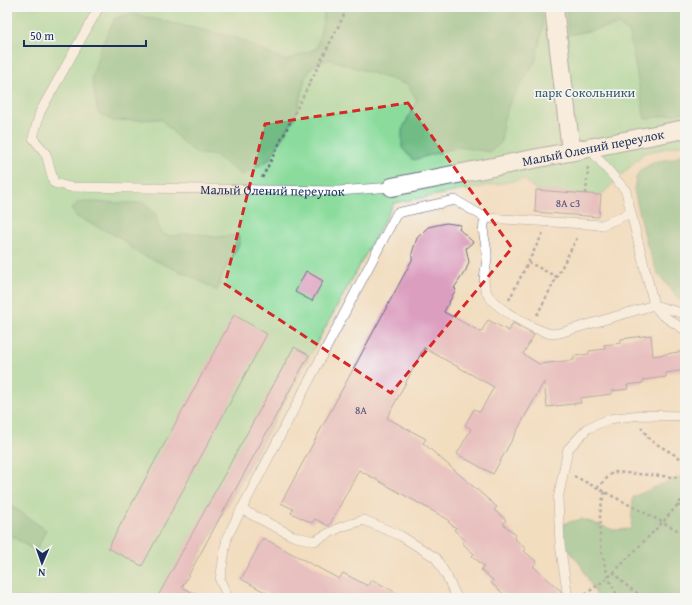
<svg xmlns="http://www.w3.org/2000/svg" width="692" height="605" font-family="'Gentium Book Plus',serif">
	<rect width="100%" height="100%" fill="#f6f6f2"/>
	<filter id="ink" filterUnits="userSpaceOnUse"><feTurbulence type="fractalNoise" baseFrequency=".025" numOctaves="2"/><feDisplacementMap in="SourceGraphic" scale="8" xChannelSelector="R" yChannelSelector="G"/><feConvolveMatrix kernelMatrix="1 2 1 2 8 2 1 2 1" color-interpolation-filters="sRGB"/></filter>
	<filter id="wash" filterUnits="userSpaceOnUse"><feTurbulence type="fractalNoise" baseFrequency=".012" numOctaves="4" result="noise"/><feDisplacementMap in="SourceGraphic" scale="16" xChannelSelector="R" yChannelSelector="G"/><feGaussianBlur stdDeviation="0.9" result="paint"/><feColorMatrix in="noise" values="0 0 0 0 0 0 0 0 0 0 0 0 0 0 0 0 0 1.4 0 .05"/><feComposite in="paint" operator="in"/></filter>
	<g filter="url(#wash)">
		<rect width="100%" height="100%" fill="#f2ddbf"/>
		<polygon fill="#8bdc9c" stroke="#53867d" points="7,7 685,7 685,144 644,153 601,195 536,190 524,179 394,203 182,587 197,598 7,598 7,533 35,551 46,530 7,503"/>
		<g fill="#70bc84" stroke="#467671">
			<polygon points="323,7 541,7 543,25 536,60 510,102 503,122 501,143 490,152 458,147 413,160 402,148 402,130 417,100 408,85 329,59 314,65 305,78 297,113 269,160 242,175 214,155 198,154 184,144 161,119 113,121 98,113 92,79 100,49 115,18 133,14 237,38 285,61 317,48 324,16"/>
			<polygon points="566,7 685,7 685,112 645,119 629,31 618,25 569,35"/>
			<polygon points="685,152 685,301 678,299 657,272 647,245 634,190 636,178 640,170 656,161 673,159"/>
			<polygon points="78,202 145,203 155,213 161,234 174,236 192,233 214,237 238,235 240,243 222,275 217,291 195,278 138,253 119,237 77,217 71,209"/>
			<polygon points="685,474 685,598 598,598 580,564 559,538 565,523 582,519 614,530 631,529 633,497"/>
			<polygon points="7,503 46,530 36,551 7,533"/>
		</g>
		<g id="blocks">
			<g fill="#dc9ebf">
				<polygon points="536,190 601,195 599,217 535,212"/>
				<polygon points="446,223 461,225 459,229 473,242 466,248 469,262 466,270 454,288 456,289 444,312 481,332 488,320 509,331 513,323 534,335 523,354 539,364 574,360 574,356 589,354 589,351 605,349 604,345 621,343 621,339 651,335 653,356 685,351 685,370 666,373 666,377 643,380 643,383 627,385 628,389 612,391 612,394 580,398 581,403 547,407 544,382 493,474 457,454 471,429 465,425 474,409 480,412 494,387 424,348 387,418 426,439 423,443 497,507 494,510 506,520 503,524 516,535 514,538 526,549 524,551 537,562 533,566 561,591 562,598 508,598 491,583 493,580 481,570 484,566 472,556 474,554 462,543 465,540 454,530 456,528 448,522 449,520 359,470 329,526 315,519 312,523 291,513 293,509 281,503 412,260 412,253 417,238 428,227"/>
				<polygon points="306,271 323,281 312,301 295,292"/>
				<polygon points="234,315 267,334 142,566 108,548"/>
				<polygon points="294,347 309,355 182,587 203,598 157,598"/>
				<polygon points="263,538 339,579 343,573 368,586 371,579 406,598 276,598 241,579"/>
			</g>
		</g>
	</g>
	<g filter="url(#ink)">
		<use href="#blocks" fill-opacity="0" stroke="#666c80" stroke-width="1"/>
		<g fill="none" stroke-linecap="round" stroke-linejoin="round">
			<g stroke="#666c80" stroke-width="10">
				<g id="lane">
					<path id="s1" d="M99 7 40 112 33 138 46 154 54 183 70 187 338 191 392 187"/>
					<polyline points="631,213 654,305 685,314"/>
					<path d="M486 218C480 231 486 239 487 254 488 266 480 280 487 293 494 308 533 329 548 333 553 335 559 333 563 332L654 305 662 315 685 330"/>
					<polyline points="241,509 293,536 314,541 341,527 364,520 401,536 436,558 447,577 457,598"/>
					<polyline points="228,598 220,580 227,537 397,213 455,200 486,218 602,225 631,213 626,191 589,148"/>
					<polyline points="568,598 560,544 558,499 568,449 588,428 609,419 640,415 685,416"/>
				</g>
			</g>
			<g stroke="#666c80" stroke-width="20">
				<g id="street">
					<polyline points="554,7 571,151"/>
					<path id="s2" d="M392 187 685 129"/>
				</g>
			</g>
			<g stroke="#666c80" stroke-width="2.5" stroke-dasharray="3 3" stroke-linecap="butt">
				<polyline points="262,178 348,7"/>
				<polyline points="586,194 588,166"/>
				<polyline points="528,262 557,277"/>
				<polyline points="509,300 543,233"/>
				<polyline points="537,315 578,236"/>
				<polyline points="641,427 650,440 685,461"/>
				<polyline points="574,476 685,534"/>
				<polyline points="597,488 613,472 685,478"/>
				<path d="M605 492C594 521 601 572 619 598"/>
				<polyline points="677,506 685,505"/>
				<path d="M613 572C624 584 634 594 650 598"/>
				<polyline points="580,598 608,578 663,522 685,496"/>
				<polyline points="676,598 685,595"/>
			</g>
			<use href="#lane" stroke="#fff" stroke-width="9"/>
			<use href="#street" stroke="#fff" stroke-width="18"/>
		</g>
	</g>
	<path d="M0 0H692V605H0ZM408 103 512 248 391 393 225 284 265 124Z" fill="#f2ddbf" fill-opacity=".55" fill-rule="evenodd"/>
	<path fill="none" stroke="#d62828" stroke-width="3" stroke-dasharray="8 5" stroke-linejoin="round" d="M408 103 512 248 391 393 225 284 265 124Z"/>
	<g text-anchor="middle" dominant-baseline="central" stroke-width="3" stroke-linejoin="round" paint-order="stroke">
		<g font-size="11" fill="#4b4b76">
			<text x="568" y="203">8А с3</text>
			<text x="361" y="410">8А</text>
		</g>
		<g font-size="13" fill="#375a6e" stroke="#f6f6f2">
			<text x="585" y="92">парк Сокольники</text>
		</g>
		<g font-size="13" fill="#1b2f5e" stroke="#f6f6f2">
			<text stroke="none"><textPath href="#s2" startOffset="205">Малый Олений переулок</textPath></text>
			<text stroke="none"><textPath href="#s1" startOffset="417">Малый Олений переулок</textPath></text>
		</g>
	</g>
	<rect width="692" height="605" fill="none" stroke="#f6f6f2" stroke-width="24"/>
	<g transform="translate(42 563) rotate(182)" stroke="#f6f6f2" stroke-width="3" paint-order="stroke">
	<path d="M0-3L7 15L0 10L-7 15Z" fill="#1b2f5e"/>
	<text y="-6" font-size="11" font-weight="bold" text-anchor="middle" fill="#1b2f5e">N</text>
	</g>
	<path d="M24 40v6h122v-6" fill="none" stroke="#1b2f5e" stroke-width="2"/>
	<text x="30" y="40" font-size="12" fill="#1b2f5e" stroke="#f6f6f2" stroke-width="3" paint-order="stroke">50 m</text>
</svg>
